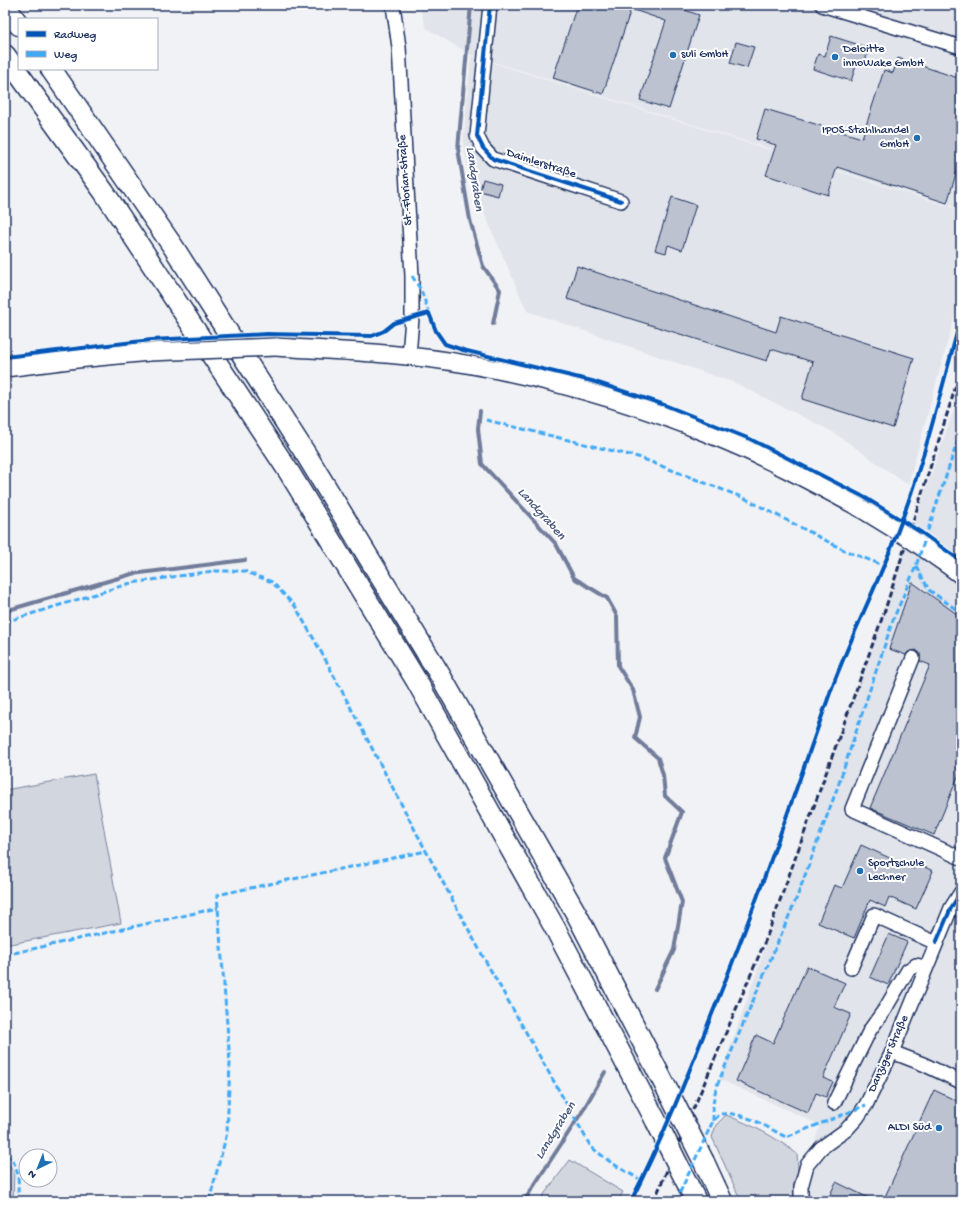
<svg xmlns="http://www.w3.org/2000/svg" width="966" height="1206" font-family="'Gochi Hand',sans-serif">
	<rect width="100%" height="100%" fill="#f1f2f5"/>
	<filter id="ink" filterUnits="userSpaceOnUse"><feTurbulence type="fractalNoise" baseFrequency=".025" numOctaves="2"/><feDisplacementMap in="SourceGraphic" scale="8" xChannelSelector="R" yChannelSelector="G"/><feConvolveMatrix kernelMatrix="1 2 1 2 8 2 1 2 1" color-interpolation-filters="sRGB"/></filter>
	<g filter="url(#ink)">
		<g fill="#e1e4ea">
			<polygon points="419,5 961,5 961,209 471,55 426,28"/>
			<polygon points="471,56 961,210 961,293 908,485 833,432 735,383 527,311 474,190 463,146"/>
			<polygon points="961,389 961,1201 800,1201 807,1165 820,1125 719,1079"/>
		</g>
		<g fill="#d2d6df" stroke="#76829e">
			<polygon points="94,774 121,923 5,945 5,790"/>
			<path d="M726 1115C752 1125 776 1137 797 1154L798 1169 794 1190 795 1201H741L712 1137 716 1125Z"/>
			<polygon points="570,1160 623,1192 618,1201 539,1201"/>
			<polygon points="5,1162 14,1170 13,1201 5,1201"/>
		</g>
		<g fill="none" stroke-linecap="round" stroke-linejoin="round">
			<g stroke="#707c9a" stroke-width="4">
				<polyline points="471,5 458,149 470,220 483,266 500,290 493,324"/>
				<polyline points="480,411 478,429 482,464 556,544 574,578 607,598 617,616 618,666 633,690 640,717 635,738 658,758 663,775 665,796 682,812 665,858 682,902 674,950 655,989"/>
				<polyline points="5,611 132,574 245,560"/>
				<polyline points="524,1201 582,1112 605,1072"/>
			</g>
		</g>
		<g fill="#bcc2d0" stroke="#1b2f5e">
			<polygon points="577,5 670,5 699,15 669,109 640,100 666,21 631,9 603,94 553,78"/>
			<polygon points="831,36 869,48 864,65 857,63 851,81 813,69 818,54 825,56"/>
			<polygon points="736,42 754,47 747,68 730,63"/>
			<polygon points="898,58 961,79 961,158 947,203 837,167 828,195 766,175 776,145 756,139 765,109 862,138 884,70 893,73"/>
			<polygon points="483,179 501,184 498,196 480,191"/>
			<polygon points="672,197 696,205 682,250 668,245 666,253 655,250"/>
			<polygon points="577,266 776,332 781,316 914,358 893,428 802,399 813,362 771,349 767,361 567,299"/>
			<polygon points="912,582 961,617 961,769 934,835 870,808 930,665 920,661 920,653 916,650 908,652 906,655 889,649"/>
			<polygon points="861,845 914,869 916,863 933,871 916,909 889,897 885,907 870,900 854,938 818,923 834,885 842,888"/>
			<polygon points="889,934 907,942 888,985 870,977"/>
			<polygon points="807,966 845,983 834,1007 851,1014 823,1078 833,1082 826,1097 816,1093 808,1113 736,1081 756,1035 773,1043"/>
			<polygon points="934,1090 961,1103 961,1201 883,1201"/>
			<polygon points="836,1182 875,1201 827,1201"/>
		</g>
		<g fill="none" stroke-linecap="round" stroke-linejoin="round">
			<g stroke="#1b2f5e" stroke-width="16">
				<g id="minor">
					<polyline points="393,5 399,47 412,276 412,318 409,356"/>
					<polyline points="490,5 477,136 483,148 493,159 621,201"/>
					<polyline points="822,5 961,47"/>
					<polyline points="913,658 852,809 961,858"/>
					<polyline points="851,968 874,915 936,943"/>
					<polyline points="892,1052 923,1064 961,1082"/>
					<polyline points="834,1103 870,1030 885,1009 908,970 916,965 926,967"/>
					<polyline points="801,1201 801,1187 807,1165 821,1148 846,1130 857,1118 866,1105 892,1052 951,908 961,892"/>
				</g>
			</g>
			<g stroke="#1b2f5e" stroke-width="20">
				<g id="major">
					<path d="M276 347C340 351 404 353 466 364 551 379 635 403 714 436 764 456 812 482 860 508"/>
					<polyline points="5,368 77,359 149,352"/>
					<polyline points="945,563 961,575"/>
				</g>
			</g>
			<g stroke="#1b2f5e" stroke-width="23">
				<g id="highway">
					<polyline points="5,6 19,25"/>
					<polyline points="5,55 104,192 289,472 416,680 556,930 656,1121"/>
					<polyline points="51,69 174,248 307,456 440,675 577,915 669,1093"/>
					<polyline points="704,1162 722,1201"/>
					<polyline points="690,1189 696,1201"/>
				</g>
			</g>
			<use href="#minor" stroke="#fff" stroke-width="13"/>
			<use href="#major" stroke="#fff" stroke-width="17"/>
			<use href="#highway" stroke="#fff" stroke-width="20"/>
			<polyline stroke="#1b2f5e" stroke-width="3" stroke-dasharray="6 3" stroke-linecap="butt" points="654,1201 766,939 885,610 961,370"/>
			<g stroke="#1b2f5e" stroke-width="20" stroke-linecap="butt">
				<g id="major-bridge">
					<polyline points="149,352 276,347"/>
					<polyline points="860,508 912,540 945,563"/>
				</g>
			</g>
			<g stroke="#1b2f5e" stroke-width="23" stroke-linecap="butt">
				<g id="highway-bridge">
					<polyline points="669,1093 704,1162"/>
					<polyline points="656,1121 690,1189"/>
				</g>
			</g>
			<use href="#major-bridge" stroke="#fff" stroke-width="17"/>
			<use href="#highway-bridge" stroke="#fff" stroke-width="20"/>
			<g stroke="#3fa9f5" stroke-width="3" stroke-dasharray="6 3" stroke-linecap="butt">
				<polyline points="412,276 421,290 429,313"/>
				<polyline points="486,420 638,457 744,498 846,551 885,566"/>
				<polyline points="916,566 929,590 961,613"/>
				<polyline points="5,622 131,583 213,571 244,571 272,582 295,606 324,657 426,851 485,960 591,1147 613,1164 641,1180"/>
				<polyline points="5,955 218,908"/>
				<polyline points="713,1121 713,1104 716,1088 797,897 838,786 893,620 916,566 961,431"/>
				<path d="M5 1155C21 1162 19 1186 17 1201"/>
				<polyline points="209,1201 227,1133 230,1063 217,895 426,851"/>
				<path d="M676 1201 713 1121 720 1114C743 1111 766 1127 786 1137L840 1116 866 1105"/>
			</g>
			<g stroke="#fff" stroke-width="6">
				<g id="cycleway">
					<polyline points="490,5 477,136 483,148 493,159 621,201"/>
					<polyline points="5,357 151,340 267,334 372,336 384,331 394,323 429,313 436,331 445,344 463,350 592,381 662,404 750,439 864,497 922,533 961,561"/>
					<polyline points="936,943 951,908 961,892"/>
					<path d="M631 1201C662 1140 687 1077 712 1014 755 908 792 801 830 693 852 632 883 575 904 514 927 450 943 383 961 318"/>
				</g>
			</g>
			<use href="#cycleway" stroke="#0057b8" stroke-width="4"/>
		</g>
	</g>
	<g fill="#1f6fb2" stroke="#fff" stroke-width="1.5">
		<circle cx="673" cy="55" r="4"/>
		<circle cx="835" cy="57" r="4"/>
		<circle cx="917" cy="138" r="4"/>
		<circle cx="860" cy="871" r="4"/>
		<circle cx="939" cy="1128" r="4"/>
	</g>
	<g text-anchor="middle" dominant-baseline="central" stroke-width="4" stroke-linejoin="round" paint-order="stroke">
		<g font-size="12" fill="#1b2f5e" stroke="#fff" text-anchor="start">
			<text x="843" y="50">Deloitte<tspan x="843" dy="14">innoWake GmbH</tspan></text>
			<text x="681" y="55">suli GmbH</text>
			<text x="909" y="131" text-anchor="end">IPOS-Stahlhandel<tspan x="909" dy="14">GmbH</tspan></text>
			<text x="868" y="864">Sportschule<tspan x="868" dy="14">Lechner</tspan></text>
			<text x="931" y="1128" text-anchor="end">ALDI Süd</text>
		</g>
		<g font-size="12" fill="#1b2f5e" stroke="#fff">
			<text transform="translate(541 164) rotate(18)">Daimlerstraße</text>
			<text transform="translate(406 180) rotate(-94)">St.-Florian-Straße</text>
			<text transform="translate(889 1054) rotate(-66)">Danziger Straße</text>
		</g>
		<g font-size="13" font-style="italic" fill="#4c5c81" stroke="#fff">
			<text transform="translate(474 179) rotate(82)">Landgraben</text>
			<text transform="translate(541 514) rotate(48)">Landgraben</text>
			<text transform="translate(556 1131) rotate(-58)">Landgraben</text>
		</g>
	</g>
	<rect width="966" height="1206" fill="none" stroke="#fff" stroke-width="20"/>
	<rect x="10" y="10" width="946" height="1186" fill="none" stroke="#1b2f5e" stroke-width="1.5" filter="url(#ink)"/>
	<rect x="18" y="18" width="140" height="52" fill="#ffffff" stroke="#a4acbf"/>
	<rect x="26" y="31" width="20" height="6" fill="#0057b8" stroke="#a4acbf"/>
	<text x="54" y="38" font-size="12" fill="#1b2f5e">Radweg</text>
	<rect x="26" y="51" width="20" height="6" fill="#3fa9f5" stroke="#a4acbf"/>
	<text x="54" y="58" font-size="12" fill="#1b2f5e">Weg</text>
	<g transform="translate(38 1168) rotate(223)"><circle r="19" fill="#ffffff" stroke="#a4acbf"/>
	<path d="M0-3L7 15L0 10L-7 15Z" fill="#1f6fb2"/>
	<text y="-6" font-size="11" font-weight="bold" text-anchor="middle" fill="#1b2f5e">N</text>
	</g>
</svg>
